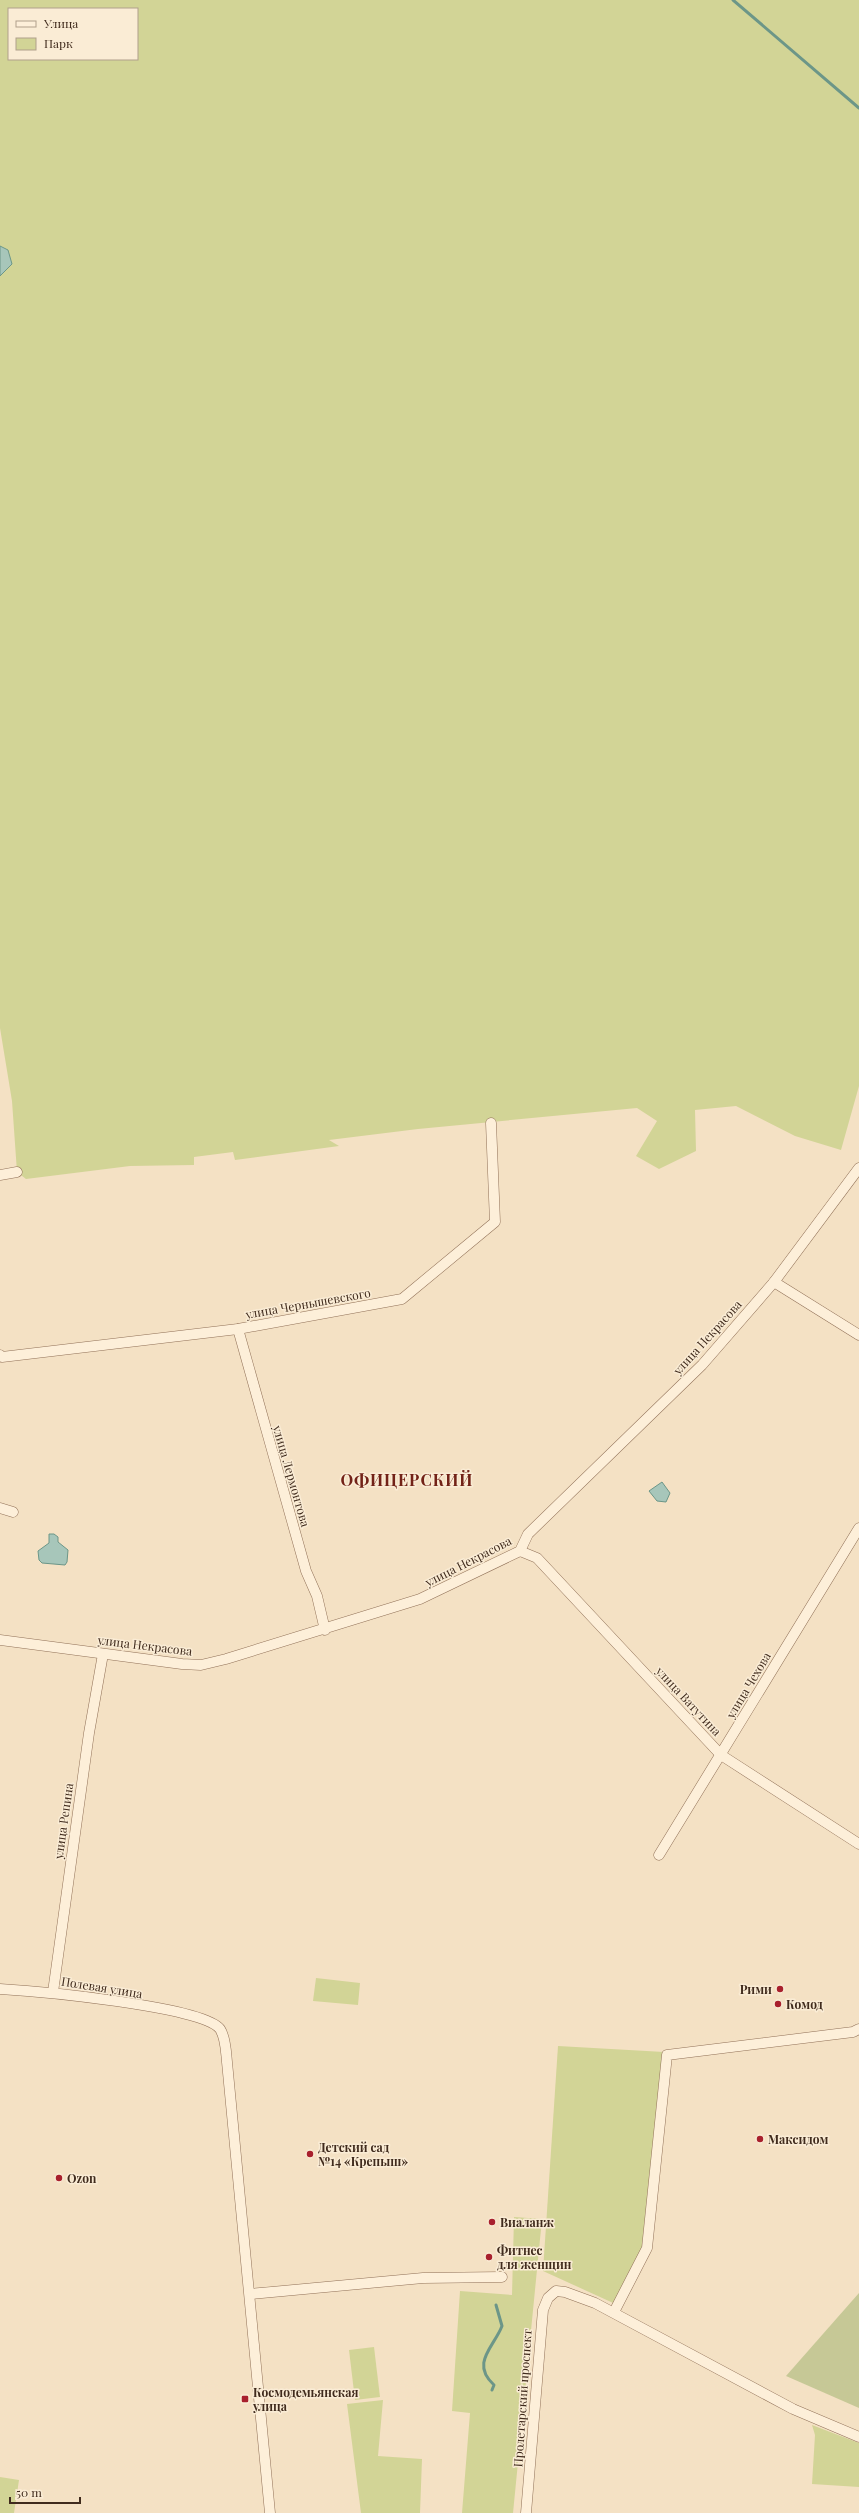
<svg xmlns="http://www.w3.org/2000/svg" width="859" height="2513" font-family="'Playfair Display',serif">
	<rect width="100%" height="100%" fill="#f4e1c4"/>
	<g fill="#d2d496" fill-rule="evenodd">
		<path d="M0 0H859V1086L841 1150 795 1136 736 1106 695 1110 696 1151 659 1169 636 1156 657 1121 637 1108 418 1129 329 1140 339 1146 235 1160 233 1152 194 1157V1165L130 1166 26 1179 17 1172 12 1101 0 1028ZM9 9H137V59H9Z"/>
		<polygon points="316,1978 360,1983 358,2005 313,2001"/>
		<polygon points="558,2046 664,2052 649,2253 622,2307 543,2271"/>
		<polygon points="514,2217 542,2219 513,2513 462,2513 470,2413 452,2411 460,2291 512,2295"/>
		<polygon points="374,2347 380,2397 355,2400 349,2350"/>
		<polygon points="383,2400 378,2456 422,2459 420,2513 361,2513 347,2404"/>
		<polygon points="812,2425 859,2443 859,2487 812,2484 815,2435"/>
		<polygon points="0,2477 19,2480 14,2513 0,2513"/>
	</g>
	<polygon fill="#c6c896" points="859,2293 859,2408 786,2376"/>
	<g fill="#a7c6ba" stroke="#6c9688">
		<polygon points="0,246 8,250 12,264 0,276"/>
		<polygon points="662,1482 670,1493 666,1502 657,1501 649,1491"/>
		<polygon points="49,1534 54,1534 58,1537 58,1542 68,1550 67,1562 65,1565 42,1563 39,1560 38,1551 49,1543"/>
	</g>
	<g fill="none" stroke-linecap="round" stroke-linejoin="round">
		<g stroke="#6c9688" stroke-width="3">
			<polyline points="733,0 859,108"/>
			<path d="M492 2390 494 2385C470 2363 494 2347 502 2326L496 2305"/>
		</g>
		<g stroke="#917158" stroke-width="11">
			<g id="minor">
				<polyline points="0,1175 17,1172"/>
				<polyline points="774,1282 859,1335"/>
				<polyline points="238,1329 306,1571 317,1596 325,1630"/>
				<polyline points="0,1355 2,1357 238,1329 402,1299 495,1222 491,1123"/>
				<polyline points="0,1508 13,1512"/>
				<polyline points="520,1551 537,1558 721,1755 859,1844"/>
				<polyline points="0,1640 182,1664 201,1665 226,1659 420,1599 520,1551 528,1534 702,1365 774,1282 859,1168"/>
				<polyline points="659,1855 859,1528"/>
				<path d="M0 1989C34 1991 204 2006 220 2029 226 2038 226 2053 227 2062L270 2513"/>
				<polyline points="53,1992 89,1733 103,1654"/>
				<polyline points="250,2294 423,2278 502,2277"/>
				<polyline points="614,2312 647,2248 667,2055 853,2032 859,2029"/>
				<polyline points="526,2513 543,2310 548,2298 556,2291 565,2292 595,2303 793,2409 859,2437"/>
			</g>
		</g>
		<use href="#minor" stroke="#fdefd9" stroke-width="10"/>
	</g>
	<g fill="#a8202d" stroke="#faecd5" stroke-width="1.5">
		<circle cx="780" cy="1989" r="4"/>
		<circle cx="778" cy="2004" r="4"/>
		<circle cx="760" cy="2139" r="4"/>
		<circle cx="310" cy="2154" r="4"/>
		<circle cx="59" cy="2178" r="4"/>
		<circle cx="492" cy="2222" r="4"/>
		<circle cx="489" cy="2257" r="4"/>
		<rect x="241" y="2395" width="8" height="8" rx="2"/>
	</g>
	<g text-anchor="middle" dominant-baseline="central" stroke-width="3" stroke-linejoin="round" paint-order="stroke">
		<g font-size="12" fill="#402b1d" stroke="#faecd5">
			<text transform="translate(308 1303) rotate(-10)">улица Чернышевского</text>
			<text transform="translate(707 1337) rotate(-48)">улица Некрасова</text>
			<text transform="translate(292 1476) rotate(74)">улица Лермонтова</text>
			<text transform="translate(468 1561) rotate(-27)">улица Некрасова</text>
			<text transform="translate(145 1645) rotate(7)">улица Некрасова</text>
			<text transform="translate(748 1685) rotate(-59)">улица Чехова</text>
			<text transform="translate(689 1701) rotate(47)">улица Ватутина</text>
			<text transform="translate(63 1821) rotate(-82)">улица Репина</text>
			<text transform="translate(102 1987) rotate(9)">Полевая улица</text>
			<text transform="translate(522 2398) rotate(-86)">Пролетарский проспект</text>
		</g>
		<g font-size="12" font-weight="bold" fill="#402b1d" stroke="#faecd5" text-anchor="start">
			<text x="772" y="1989" text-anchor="end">Рими</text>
			<text x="786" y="2004">Комод</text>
			<text x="768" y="2139">Максидом</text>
			<text x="318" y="2147">Детский сад<tspan x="318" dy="14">№14 «Крепыш»</tspan></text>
			<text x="67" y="2178">Ozon</text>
			<text x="500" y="2222">Виаланж</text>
			<text x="497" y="2250">Фитнес<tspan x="497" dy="14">для женщин</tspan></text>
			<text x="253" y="2392">Космодемьянская<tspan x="253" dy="14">улица</tspan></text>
		</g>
		<g font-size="16" font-weight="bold" letter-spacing="1" fill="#722217" stroke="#faecd5">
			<text x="407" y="1479">ОФИЦЕРСКИЙ</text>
		</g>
	</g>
	<rect x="8" y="8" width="130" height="52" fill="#faecd5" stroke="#b09f8b"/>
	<rect x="16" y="21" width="20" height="6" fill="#fdefd9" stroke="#b09f8b"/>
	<text x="44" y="28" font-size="12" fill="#402b1d">Улица</text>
	<rect x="16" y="38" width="20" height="12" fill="#d2d496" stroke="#b09f8b"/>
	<text x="44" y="48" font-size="12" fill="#402b1d">Парк</text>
	<path d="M10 2497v6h70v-6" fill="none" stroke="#402b1d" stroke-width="2"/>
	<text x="16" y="2497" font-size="12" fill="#402b1d" stroke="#faecd5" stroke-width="3" paint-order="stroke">50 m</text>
</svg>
